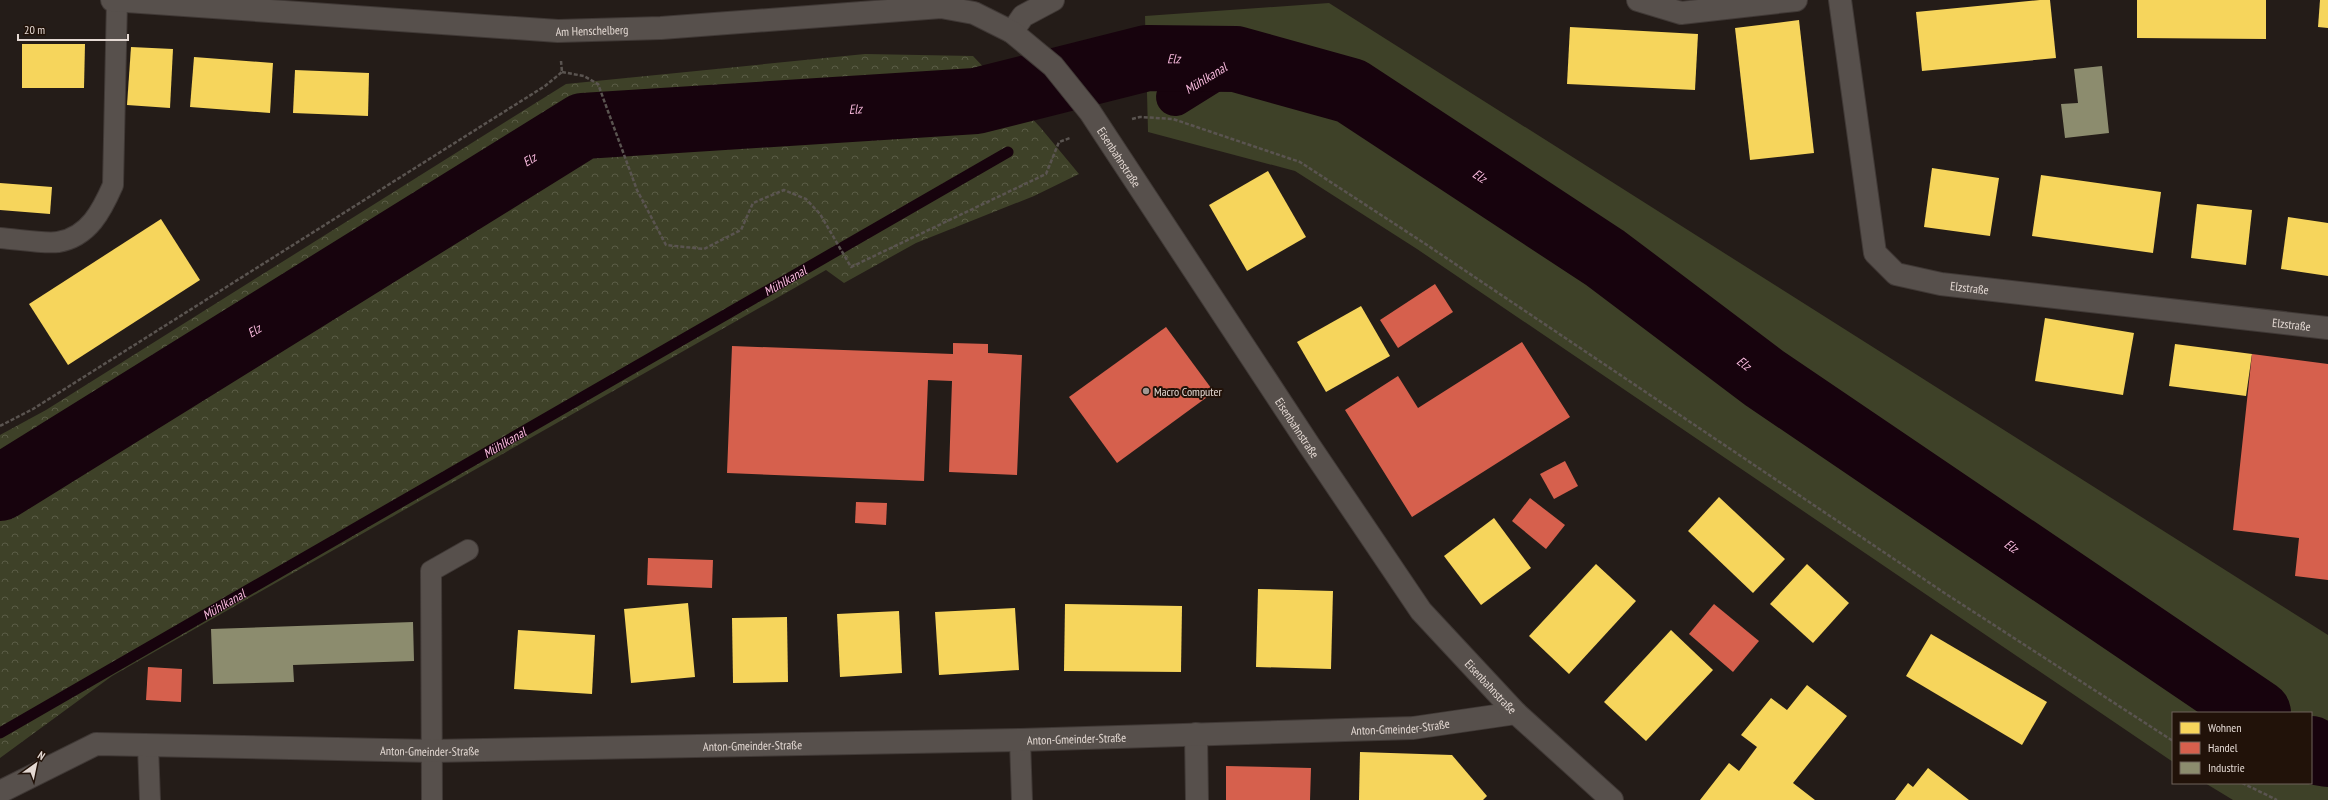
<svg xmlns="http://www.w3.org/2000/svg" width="2328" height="800" font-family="'PT Sans Narrow',sans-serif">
	<defs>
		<pattern id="forest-crowns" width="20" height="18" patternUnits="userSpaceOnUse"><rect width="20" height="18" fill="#3e4128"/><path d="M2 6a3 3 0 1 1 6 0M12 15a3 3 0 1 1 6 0" fill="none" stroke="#5a5c46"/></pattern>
	</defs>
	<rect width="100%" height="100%" fill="#241c18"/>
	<polygon fill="#3e4128" points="1329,3 2328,635 2328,800 2233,800 2205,783 2311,783 2311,713 2173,713 2173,762 1417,249 1295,171 1148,132 1145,16"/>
	<polygon fill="url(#forest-crowns)" points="865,54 973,56 1040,127 1079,174 1034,196 916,243 844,283 826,270 112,676 0,758 0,435 46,410 566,84"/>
	<g fill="#f6d55c">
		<polygon points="2040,0 2050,0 2056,58 1922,71 1916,12"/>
		<polygon points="2137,0 2266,0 2266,39 2137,38"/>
		<polygon points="2320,0 2328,0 2328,28 2318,27"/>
		<polygon points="1799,20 1814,153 1750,160 1735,28"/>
		<polygon points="1570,27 1698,34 1695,90 1567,84"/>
		<polygon points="22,44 85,44 84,88 22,88"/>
		<polygon points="131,47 173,49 170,108 127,105"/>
		<polygon points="194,57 273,63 270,113 190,107"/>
		<polygon points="295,70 369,73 368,116 293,113"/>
		<polygon points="1932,168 1999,178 1990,236 1924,227"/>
		<polygon points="1268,171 1306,237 1247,271 1209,205"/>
		<polygon points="2041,175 2161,192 2153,253 2032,236"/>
		<polygon points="0,183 52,187 50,214 0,210"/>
		<polygon points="2197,204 2252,210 2246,265 2191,258"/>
		<polygon points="2288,217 2328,223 2328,276 2281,269"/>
		<polygon points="161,219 200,280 68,365 29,304"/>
		<polygon points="1361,306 1390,356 1326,392 1297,342"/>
		<polygon points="2045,318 2134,333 2123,395 2035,381"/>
		<polygon points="2175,344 2252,354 2246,396 2169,386"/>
		<polygon points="1719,497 1785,559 1753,593 1688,531"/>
		<polygon points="1494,518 1531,568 1481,605 1444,556"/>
		<polygon points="1596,564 1636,601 1569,674 1529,636"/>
		<polygon points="1807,564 1849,603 1813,643 1770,604"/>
		<polygon points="1258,589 1333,591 1331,669 1256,667"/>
		<polygon points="688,603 695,677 631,683 624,609"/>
		<polygon points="1065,604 1182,606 1181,672 1064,671"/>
		<polygon points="1015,608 1019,670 939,675 935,612"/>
		<polygon points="899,611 902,673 840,677 837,614"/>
		<polygon points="787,617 788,682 733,683 732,618"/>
		<polygon points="518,630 595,635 592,694 514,689"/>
		<polygon points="1671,630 1713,670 1646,741 1604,702"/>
		<polygon points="1931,634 2047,702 2022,745 1906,676"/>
		<polygon points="1807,685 1847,716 1793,783 1815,800 1700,800 1729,763 1739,771 1757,747 1741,735 1771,698 1787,710"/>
		<polygon points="1360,752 1452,755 1487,796 1483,800 1359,800"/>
		<polygon points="1928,768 1969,800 1895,800 1908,783 1913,787"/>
	</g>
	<g fill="#d6604d">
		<polygon points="1435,284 1453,312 1398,348 1380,320"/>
		<polygon points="1166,327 1214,392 1117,463 1069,397"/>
		<polygon points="1522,342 1570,417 1412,517 1345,410 1398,376 1418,408"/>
		<polygon points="953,343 988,344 988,353 1022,355 1017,475 949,472 952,381 928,380 924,481 727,473 732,346 953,354"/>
		<polygon points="2252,354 2328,364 2328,580 2295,576 2299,538 2233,530"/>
		<polygon points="1565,461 1578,486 1554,499 1540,474"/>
		<polygon points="1530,498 1565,525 1546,549 1512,521"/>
		<polygon points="856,502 887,503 886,525 855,523"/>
		<polygon points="648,558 713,560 712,588 647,585"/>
		<polygon points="1714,604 1759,641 1733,672 1689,634"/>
		<polygon points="148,667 182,669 181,702 146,700"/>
		<polygon points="1226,766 1311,768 1310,800 1226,800"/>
	</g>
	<g fill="#8c8c6e">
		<polygon points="2102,66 2109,133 2065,138 2061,104 2078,103 2074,69"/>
		<polygon points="413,622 414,661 293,665 294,682 213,684 211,629"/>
	</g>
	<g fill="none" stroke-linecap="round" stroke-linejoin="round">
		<path stroke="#17030d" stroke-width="11" id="s1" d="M0 733 1008 152"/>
		<path stroke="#17030d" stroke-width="38" id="s2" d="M1175 97 1236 59"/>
		<g stroke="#17030d" stroke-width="66">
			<path id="s3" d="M0 488 583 126 976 101 1147 58 1236 59 1351 91 1605 258 1764 378 2258 713"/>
			<polyline points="2311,749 2316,752 2328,754"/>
		</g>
		<g stroke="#403936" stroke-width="22">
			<g id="service">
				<path d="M0 238C16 239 44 244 58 242 89 237 102 210 113 185L117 0"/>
				<polyline points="1020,740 1022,800"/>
				<polyline points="148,746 150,800"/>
				<polyline points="432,800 431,571 468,550"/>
			</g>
		</g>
		<g stroke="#403936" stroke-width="24">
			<g id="minor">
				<polyline points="1638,0 1681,13 1796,0"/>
				<path id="s4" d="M1840 0 1875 253 1896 274 1941 284 2328 328"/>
				<polyline points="1012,32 1023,16 1053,0"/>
				<polyline points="1196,734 1197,800"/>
				<path id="s5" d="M0 792 96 744 432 751 1020 740 1413 728 1516 713"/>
			</g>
		</g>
		<g stroke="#403936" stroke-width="24">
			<g id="secondary">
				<path id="s6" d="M112 0 558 31 661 28 941 7 974 13 1012 32 1053 66 1090 112 1309 445 1421 611 1516 713 1612 800"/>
			</g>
		</g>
		<g stroke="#5a5450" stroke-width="2.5" stroke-dasharray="4 2" stroke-linecap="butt">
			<polyline points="561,61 562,72"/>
			<polyline points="562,72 584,76 598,84 637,190 666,245 704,249 741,230 753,203 784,190 806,199 820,214 851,267 1046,174 1059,142 1070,138"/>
			<polyline points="1132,119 1140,117 1173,119 1300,162 1424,243 1946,594 2173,741"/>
			<polyline points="0,426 33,409 545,86 562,72"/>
			<polyline points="2242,783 2277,800"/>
		</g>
		<use href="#service" stroke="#57504c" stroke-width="20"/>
		<use href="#minor" stroke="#57504c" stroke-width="22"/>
		<use href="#secondary" stroke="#57504c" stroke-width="22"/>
	</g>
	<circle fill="#a19792" stroke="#211209" stroke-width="1.5" cx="1146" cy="391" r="4"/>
	<g text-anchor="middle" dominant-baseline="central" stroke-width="4" stroke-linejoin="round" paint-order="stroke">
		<g font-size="12" fill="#e4d9d3" stroke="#211209">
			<text stroke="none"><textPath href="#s6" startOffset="481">Am Henschelberg</textPath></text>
			<text stroke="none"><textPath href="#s6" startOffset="1073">Eisenbahnstraße</textPath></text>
			<text stroke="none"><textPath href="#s4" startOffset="360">Elzstraße</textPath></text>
			<text stroke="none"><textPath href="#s4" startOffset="684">Elzstraße</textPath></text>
			<text stroke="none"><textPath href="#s6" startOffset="1397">Eisenbahnstraße</textPath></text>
			<text stroke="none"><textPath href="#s6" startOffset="1721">Eisenbahnstraße</textPath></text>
			<text stroke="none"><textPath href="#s5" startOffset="1412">Anton-Gmeinder-Straße</textPath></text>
			<text stroke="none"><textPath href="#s5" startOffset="1088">Anton-Gmeinder-Straße</textPath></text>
			<text stroke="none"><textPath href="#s5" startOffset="764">Anton-Gmeinder-Straße</textPath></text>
			<text stroke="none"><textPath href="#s5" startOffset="441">Anton-Gmeinder-Straße</textPath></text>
		</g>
		<g font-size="12" fill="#e4d9d3" stroke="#211209" text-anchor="start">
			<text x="1154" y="391">Macro Computer</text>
		</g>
		<g font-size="13" font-style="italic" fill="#fabbde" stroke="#211209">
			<text stroke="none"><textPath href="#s3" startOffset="1283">Elz</textPath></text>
			<text stroke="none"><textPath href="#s2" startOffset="36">Mühlkanal</textPath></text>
			<text stroke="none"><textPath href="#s3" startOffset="959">Elz</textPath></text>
			<text stroke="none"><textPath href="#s3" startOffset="623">Elz</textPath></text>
			<text stroke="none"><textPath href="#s3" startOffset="1619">Elz</textPath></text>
			<text stroke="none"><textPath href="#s1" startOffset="906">Mühlkanal</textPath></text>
			<text stroke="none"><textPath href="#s3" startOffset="299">Elz</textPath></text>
			<text stroke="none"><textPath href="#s3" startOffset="1943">Elz</textPath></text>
			<text stroke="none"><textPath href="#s1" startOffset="582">Mühlkanal</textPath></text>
			<text stroke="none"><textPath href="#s3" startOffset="2267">Elz</textPath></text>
			<text stroke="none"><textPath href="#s1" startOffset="258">Mühlkanal</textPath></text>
		</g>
	</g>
	<rect x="2172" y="712" width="140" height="72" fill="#211209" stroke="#6f625a"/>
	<rect x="2180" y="722" width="20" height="12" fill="#f6d55c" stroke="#6f625a"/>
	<text x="2208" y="732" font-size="12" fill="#e4d9d3">Wohnen</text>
	<rect x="2180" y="742" width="20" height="12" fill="#d6604d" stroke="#6f625a"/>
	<text x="2208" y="752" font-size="12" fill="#e4d9d3">Handel</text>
	<rect x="2180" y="762" width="20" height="12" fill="#8c8c6e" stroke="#6f625a"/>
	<text x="2208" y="772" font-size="12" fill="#e4d9d3">Industrie</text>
	<g transform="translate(36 764) rotate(33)" stroke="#211209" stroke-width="3" paint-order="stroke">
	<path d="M0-3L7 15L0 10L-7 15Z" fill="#e4d9d3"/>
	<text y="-6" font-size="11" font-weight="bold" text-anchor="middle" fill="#e4d9d3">N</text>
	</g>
	<path d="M18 34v6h110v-6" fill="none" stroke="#e4d9d3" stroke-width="2"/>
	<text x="24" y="34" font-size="12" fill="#e4d9d3" stroke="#211209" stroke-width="3" paint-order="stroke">20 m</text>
</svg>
